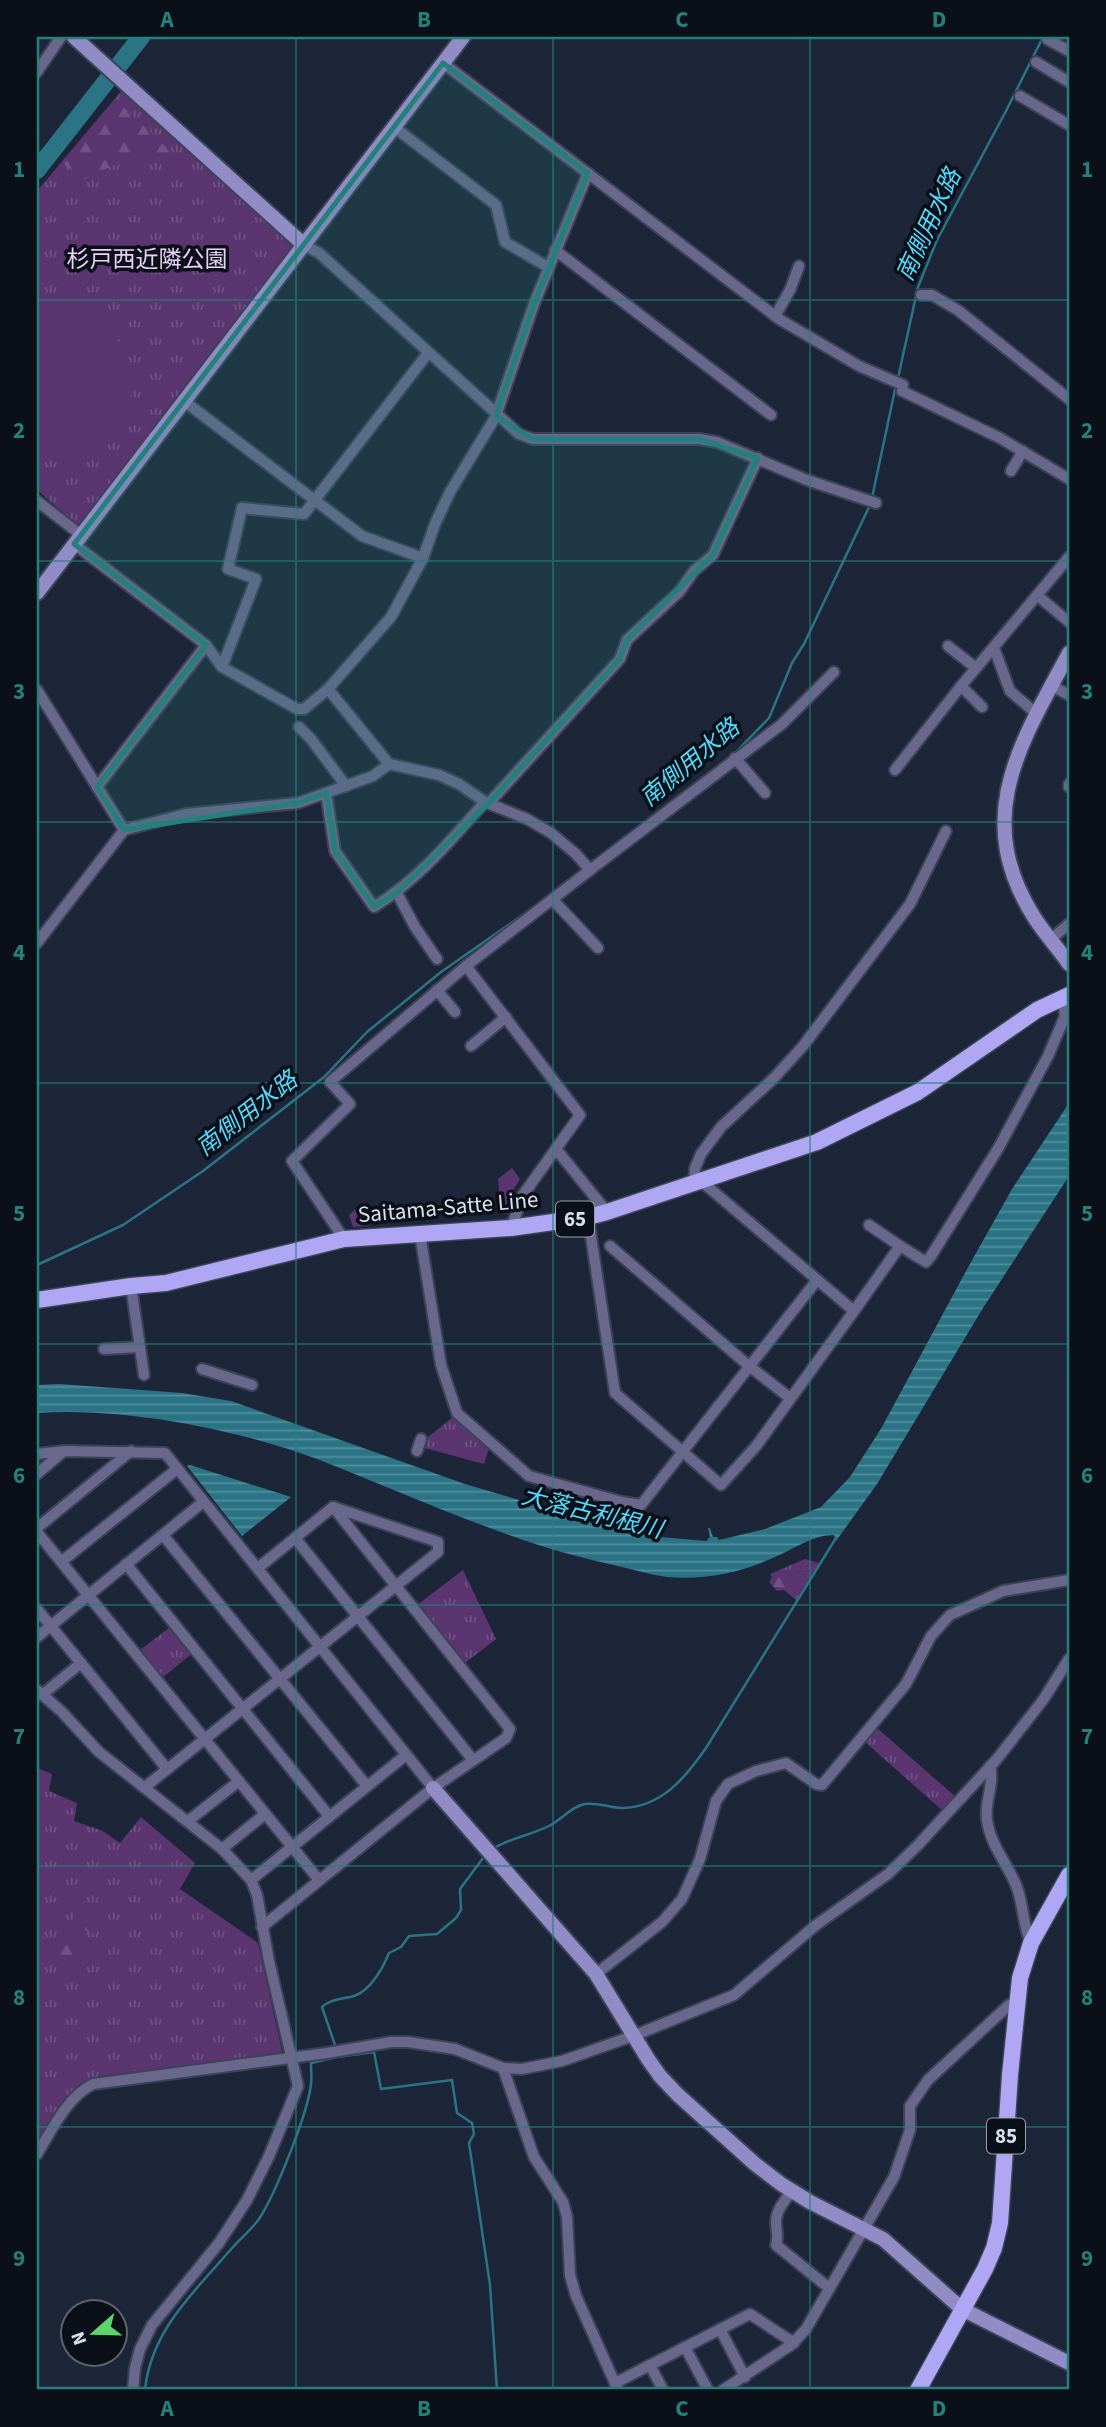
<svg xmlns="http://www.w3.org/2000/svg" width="1106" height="2427" font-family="'Source Sans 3','Noto Sans JP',sans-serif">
	<defs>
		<pattern id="grass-tufts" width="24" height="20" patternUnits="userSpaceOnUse" patternTransform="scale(1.75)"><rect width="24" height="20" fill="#5a356f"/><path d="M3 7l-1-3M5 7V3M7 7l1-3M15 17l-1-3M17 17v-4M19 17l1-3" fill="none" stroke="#715284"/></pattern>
		<pattern id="forest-firs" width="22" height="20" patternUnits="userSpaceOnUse" patternTransform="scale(1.75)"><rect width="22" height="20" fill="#5a356f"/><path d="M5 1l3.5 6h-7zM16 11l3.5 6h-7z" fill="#715284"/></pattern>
		<pattern id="water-rules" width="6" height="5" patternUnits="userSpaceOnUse" patternTransform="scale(1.75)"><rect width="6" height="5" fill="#2b7486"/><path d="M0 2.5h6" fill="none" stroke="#538e9d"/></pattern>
	</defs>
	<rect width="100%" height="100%" fill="#1d2639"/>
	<g fill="url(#grass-tufts)">
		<polygon points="123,89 297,245 80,527 37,490 37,191"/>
		<polygon points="512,1168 520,1179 513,1190 507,1214 501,1213 498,1179"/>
		<polygon points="364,1202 369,1209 365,1213 369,1226 353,1227 349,1215"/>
		<polygon points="453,1417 489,1448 484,1464 421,1447 422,1442"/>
		<polygon points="805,1559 816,1562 784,1579 780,1576 772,1577 770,1574"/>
		<polygon points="463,1570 496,1639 465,1663 417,1605"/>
		<polygon points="173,1625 194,1652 162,1678 140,1650"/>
		<polygon points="877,1728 957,1798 944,1812 865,1742"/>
		<polygon points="37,1768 52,1774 49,1791 77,1803 74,1821 103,1831 120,1843 141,1817 195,1863 180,1889 258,1943 282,2051 278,2054 100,2076 82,2082 69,2095 37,2146"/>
	</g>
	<g fill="url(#forest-firs)">
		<path d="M118 102 182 162C177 160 171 157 166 156 142 152 104 168 84 180L64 164Z"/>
		<polygon points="816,1562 819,1563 796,1600 784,1590 777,1591 769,1582 772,1577 780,1575 784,1579"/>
		<polygon points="91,1911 96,1920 95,1933 90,1934 73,1919 76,1914"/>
		<polygon points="37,1933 43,1937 96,1945 91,1957 37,1960"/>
	</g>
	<path fill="#5a356f" d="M73 302C116 315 144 376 126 418 120 430 97 456 85 461 79 463 71 464 64 466L37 444V316C48 305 57 303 73 302Z"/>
	<g fill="url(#water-rules)">
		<path d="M1069 1103V1176L983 1308 877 1484 836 1541 834 1535C813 1535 794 1549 775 1557 740 1573 705 1580 667 1577 653 1575 639 1571 626 1568 586 1559 547 1549 509 1535 444 1512 381 1484 317 1459 236 1429 123 1407 37 1413V1385L59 1384 115 1388 182 1393 231 1401 465 1484 601 1524 660 1537 706 1541 710 1537 708 1528H710L713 1537H717L719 1540 765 1529 821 1507 850 1477 882 1427 966 1271 1012 1189Z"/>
		<polygon points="190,1465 291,1497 242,1536 187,1466"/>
	</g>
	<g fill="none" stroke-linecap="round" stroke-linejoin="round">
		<g stroke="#2b7486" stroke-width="2.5">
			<polyline points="898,378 918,287 937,240 1006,111 1042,39"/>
			<polyline points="872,498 896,385"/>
			<polyline points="695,784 734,754 769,718 792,663 804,644 870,505"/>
			<polyline points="37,1265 123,1225 203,1171 324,1077 367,1032 441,972 534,907"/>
			<path d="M494 1848C511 1838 531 1835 549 1826 561 1820 572 1806 585 1804 598 1802 610 1808 622 1808 662 1807 685 1778 706 1748L836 1538"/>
			<path d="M336 2048 322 2007C330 1999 343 1999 354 1996 370 1991 383 1968 389 1953L401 1947 409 1936 437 1934 456 1918 461 1910 460 1889 486 1854"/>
			<polyline points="337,2057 374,2052 381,2089 452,2080 457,2113 472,2123 474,2134 469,2143 490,2285 497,2390"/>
			<path d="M145 2390C151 2330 195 2291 233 2247 241 2238 252 2229 259 2219 275 2195 308 2113 311 2084 312 2077 311 2070 311 2063L337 2057V2054"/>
		</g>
		<polyline stroke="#2b7486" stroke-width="18" points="37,170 141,37"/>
		<g stroke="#3b4456" stroke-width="14">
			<g id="street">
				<polyline points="1047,39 1069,51"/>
				<polyline points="1036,62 1069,82"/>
				<polyline points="443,63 779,319 859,366 903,385"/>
				<polyline points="37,72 61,37"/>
				<polyline points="1020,96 1069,125"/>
				<polyline points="394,127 496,205 505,242 548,267"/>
				<polyline points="304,245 319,253 519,434 533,439 699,439 717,442 807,480 876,503"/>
				<polyline points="555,250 771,415"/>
				<polyline points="921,295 932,295 959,311 1069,399"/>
				<polyline points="775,316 790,290 799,266"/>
				<polyline points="902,391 1000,438 1069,479"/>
				<polyline points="184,401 362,536 423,558"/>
				<polyline points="1011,471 1023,451"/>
				<polyline points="37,501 81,535"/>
				<polyline points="74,544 206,645 222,667 297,709 304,709 328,689"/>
				<polyline points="1038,596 1069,622"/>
				<polyline points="948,646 976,668"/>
				<polyline points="994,648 1010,691 1037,714"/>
				<polyline points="222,667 256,579 228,569 242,508 304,514 428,353"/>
				<polyline points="961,686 982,707"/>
				<polyline points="1052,686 1069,695"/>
				<polyline points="37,690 124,830 37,943"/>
				<polyline points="299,727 311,739 346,786"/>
				<polyline points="735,758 765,793"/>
				<polyline points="895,770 961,686 1069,557"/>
				<polyline points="1069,784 1069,787"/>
				<polyline points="97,787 206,645"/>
				<path d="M326 793 335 851 374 907C418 880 451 840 485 802"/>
				<polyline points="489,803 620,659 627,640 680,591 694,571 713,555 758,458"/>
				<polyline points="124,830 186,814 298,803 373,776 389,764"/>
				<polyline points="590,870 782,724 834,672"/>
				<polyline points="397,893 415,927 437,959"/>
				<polyline points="553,900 598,948"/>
				<polyline points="1051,939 1069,924"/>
				<polyline points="437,990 455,1012"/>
				<polyline points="471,1046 506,1017"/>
				<polyline points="556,1149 607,1212"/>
				<polyline points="694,1183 695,1168 701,1154 721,1127 774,1078 803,1046 910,904 946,831"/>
				<polyline points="588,1217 615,1393 721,1485 757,1445 854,1311 701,1181"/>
				<polyline points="869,1225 900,1246"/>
				<polyline points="511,1228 523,1195 580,1115 466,966 590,870 576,854 551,833 527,819 485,802 459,784 439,775 389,764 328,689 391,617 423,558 435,524 450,492 496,416 534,304 588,173"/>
				<polyline points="420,1234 441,1365 457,1413 529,1476 622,1502 641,1505 817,1280"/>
				<polyline points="344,1239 292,1161 350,1104 330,1082 466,966"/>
				<polyline points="610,1246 749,1366 790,1398"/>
				<polyline points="131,1286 144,1375"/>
				<polyline points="854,1311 900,1246 926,1262 931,1256 999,1147 1048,1056 1065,1016 1063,997"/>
				<polyline points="104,1349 140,1347"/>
				<polyline points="202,1369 252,1385"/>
				<polyline points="417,1451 421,1439"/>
				<polyline points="37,1454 65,1451 165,1453 433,1788"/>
				<polyline points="37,1474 64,1451"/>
				<polyline points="37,1528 131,1451"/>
				<polyline points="37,1532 319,1880"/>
				<polyline points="163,1535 367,1786"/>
				<polyline points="295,1538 473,1760"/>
				<polyline points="61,1562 177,1469"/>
				<polyline points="126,1564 329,1816"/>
				<polyline points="258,1568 333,1507 510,1729 506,1738 433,1788 262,1927"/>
				<polyline points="37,1609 167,1769"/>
				<polyline points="37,1637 203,1502"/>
				<polyline points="37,1690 62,1712 99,1752 222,1849 251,1880 257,1895 269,1961 298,2086 269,2156 247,2200 219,2243 152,2325 140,2349 135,2368 133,2390"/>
				<polyline points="42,1695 81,1663"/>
				<path d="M990 1766C995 1783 984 1802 987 1820 990 1844 1007 1863 1016 1885 1024 1904 1022 1924 1031 1943"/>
				<polyline points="145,1787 438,1552 438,1542 333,1507"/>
				<polyline points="188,1821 239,1781"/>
				<polyline points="222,1849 265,1814"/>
				<polyline points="251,1880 406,1755"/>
				<polyline points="596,1974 662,1922 682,1899 700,1859 716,1801 728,1784 756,1771 786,1763 816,1784 822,1785 906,1684 931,1636 950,1615 1003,1591 1069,1580"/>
				<polyline points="503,2068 534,2157 563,2202 567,2217 570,2275 576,2296 618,2390"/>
				<path d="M37 2154C52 2130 67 2097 93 2084L327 2053 391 2042H408L455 2049 503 2068 522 2069 562 2061 633 2036 734 1995 816 1925 888 1874 918 1845 997 1759 1043 1700 1069 1659"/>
				<path d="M792 2191C785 2200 776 2210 776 2222 776 2231 779 2236 776 2245L829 2288"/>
				<polyline points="720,2329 745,2377"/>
				<polyline points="685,2347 708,2390"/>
				<polyline points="650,2365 663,2390"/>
				<polyline points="615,2383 750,2314 794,2343"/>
				<polyline points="723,2390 791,2345 806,2329 894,2177 910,2130 910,2106 928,2080 1009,2005 1016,2002"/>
			</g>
		</g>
		<g stroke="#3b4456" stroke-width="18">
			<g id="secondary">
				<polyline points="74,37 304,245"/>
				<polyline points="37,593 463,37"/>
				<path d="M1069 653C1021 743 971 817 1034 917 1044 933 1058 948 1069 964"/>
				<polyline points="433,1788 596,1974 648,2059 660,2076 678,2095 755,2164 781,2184 810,2202 883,2239 962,2309 1069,2363"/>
			</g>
		</g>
		<g stroke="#3b4456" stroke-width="19">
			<g id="primary">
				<polyline points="37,1300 131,1286 166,1283 344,1239 511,1228 588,1217 607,1212 817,1142 918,1092 1037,1010 1069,995"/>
				<polyline points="918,2390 985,2269 994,2248 1000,2223 1010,2075 1020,1978 1031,1943 1069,1875"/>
			</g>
		</g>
		<use href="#street" stroke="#6a678c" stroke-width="10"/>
		<use href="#secondary" stroke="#918bc6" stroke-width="14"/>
		<use href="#primary" stroke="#afa7f3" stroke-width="16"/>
	</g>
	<path fill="#23807b" fill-opacity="0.2" stroke="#23807b" stroke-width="5" stroke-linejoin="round" d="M443 63 588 173 534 304 496 416 533 439H699L758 458 713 555 627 640 620 659 489 803 397 893 374 907 335 851 326 793 298 803 124 830 97 787 206 645 74 544Z"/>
	<path fill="none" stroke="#23807b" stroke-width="2" stroke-opacity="0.55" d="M296 37V2390M553 37V2390M810 37V2390M37 300H1069M37 561H1069M37 822H1069M37 1083H1069M37 1344H1069M37 1605H1069M37 1866H1069M37 2127H1069"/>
	<g text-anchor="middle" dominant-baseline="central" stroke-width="7" stroke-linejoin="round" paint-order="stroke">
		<g fill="#0b0f18" stroke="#9ba1ac" stroke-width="2">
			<rect x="556" y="1201.5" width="38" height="35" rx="5"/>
			<rect x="987" y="2118.5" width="38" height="35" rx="5"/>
		</g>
		<g font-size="21" font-weight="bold" fill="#d9dfec">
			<text x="575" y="1219">65</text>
			<text x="1006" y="2136">85</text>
		</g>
		<g font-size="23" fill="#e9cff9" stroke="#0b0f18">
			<text x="147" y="259">杉戸西近隣公園</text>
		</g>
		<g font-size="23" fill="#d9dfec" stroke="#0b0f18">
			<text transform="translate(448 1207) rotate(-5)">Saitama-Satte Line</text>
		</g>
		<g font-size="24" font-style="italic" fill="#50dafc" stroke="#0b0f18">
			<text transform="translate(929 225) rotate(-65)">南側用水路</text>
			<text transform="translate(690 763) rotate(-40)">南側用水路</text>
			<text transform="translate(247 1114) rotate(-38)">南側用水路</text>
			<text transform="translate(592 1513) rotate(14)">大落古利根川</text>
		</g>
	</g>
	<rect width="1106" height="2427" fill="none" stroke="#0b0f18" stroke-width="77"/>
	<g transform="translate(94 2333) rotate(250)"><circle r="33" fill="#0b0f18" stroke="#5d626d" stroke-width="2"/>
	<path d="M0-5L12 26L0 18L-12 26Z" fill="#5cd56d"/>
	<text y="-10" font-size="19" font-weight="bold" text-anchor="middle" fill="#d9dfec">N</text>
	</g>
	<rect x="38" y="38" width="1030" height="2350" fill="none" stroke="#23807b" stroke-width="2.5"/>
	<g font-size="23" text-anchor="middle" font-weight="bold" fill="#23807b">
		<text x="167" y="27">A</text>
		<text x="424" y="27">B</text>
		<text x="682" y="27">C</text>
		<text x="939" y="27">D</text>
		<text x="19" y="177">1</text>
		<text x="1087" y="177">1</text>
		<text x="19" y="438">2</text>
		<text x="1087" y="438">2</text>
		<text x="19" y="699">3</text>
		<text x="1087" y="699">3</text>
		<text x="19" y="960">4</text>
		<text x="1087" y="960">4</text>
		<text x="19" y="1221">5</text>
		<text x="1087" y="1221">5</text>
		<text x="19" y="1483">6</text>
		<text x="1087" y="1483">6</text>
		<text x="19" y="1744">7</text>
		<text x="1087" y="1744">7</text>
		<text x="19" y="2005">8</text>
		<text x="1087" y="2005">8</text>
		<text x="19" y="2266">9</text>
		<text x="1087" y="2266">9</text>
		<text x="167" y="2416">A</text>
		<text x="424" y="2416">B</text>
		<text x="682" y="2416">C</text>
		<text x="939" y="2416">D</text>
	</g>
</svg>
